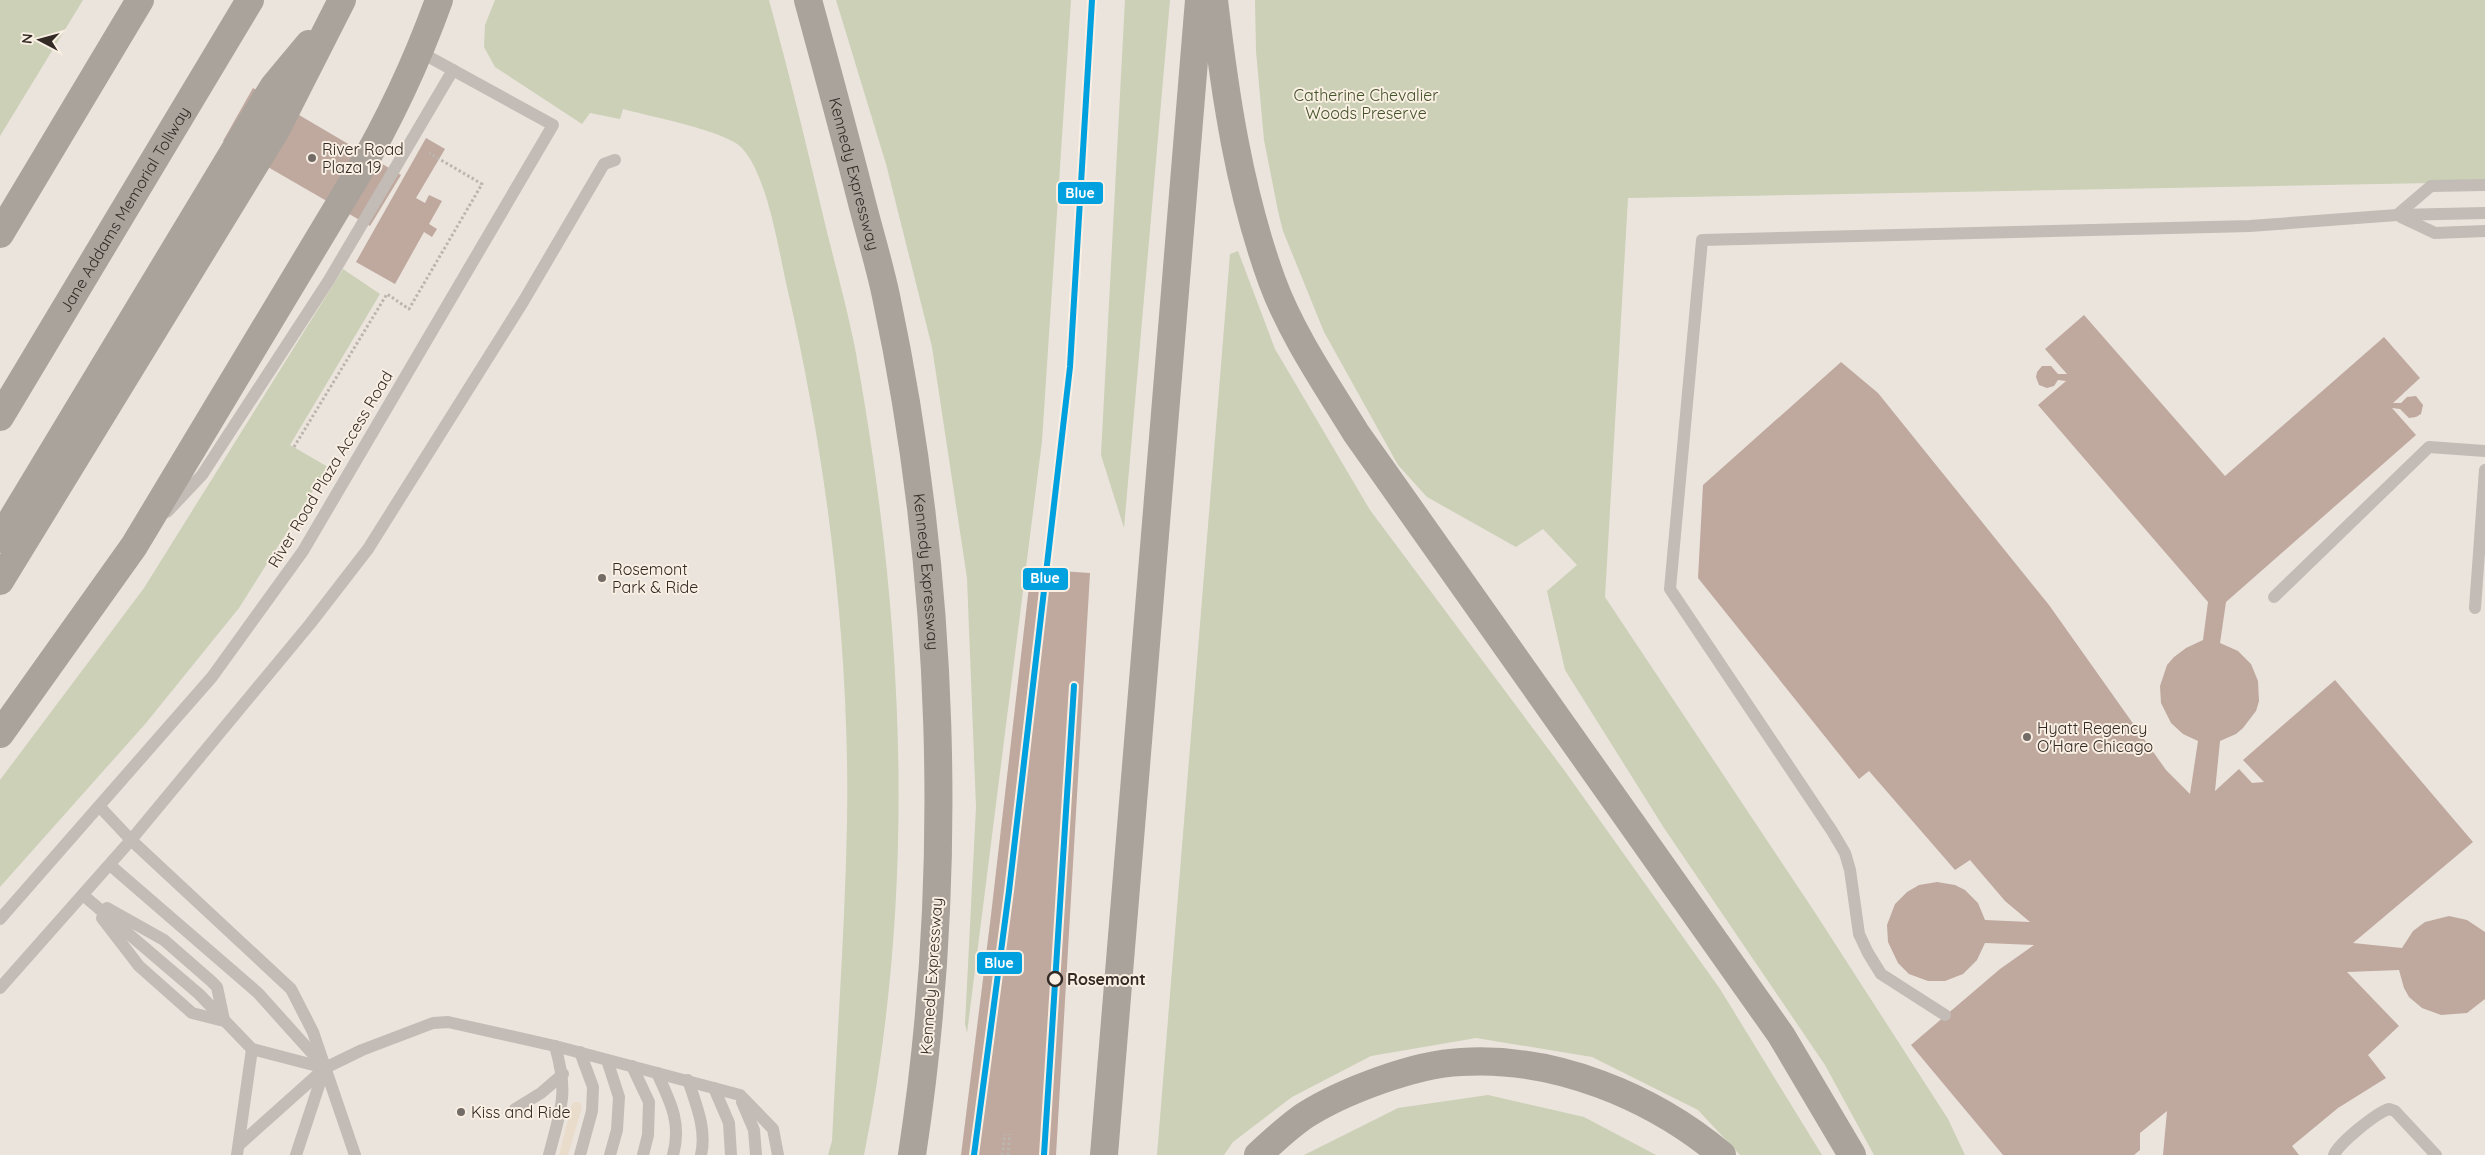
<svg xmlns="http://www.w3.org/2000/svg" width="2485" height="1155" font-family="Quicksand,sans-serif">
	<rect width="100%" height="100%" fill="#ebe4dd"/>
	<g fill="#cbd0b6">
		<polygon points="0,0 83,0 0,136"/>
		<path d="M495 0H769C790 76 808 152 826 228 836 268 847 308 855 348 904 617 918 885 864 1155H828L832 1141C837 1035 845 929 847 823 850 645 827 460 787 287 778 248 768 177 742 148 727 131 648 116 623 109L620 119 590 113 582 124 495 67 484 47 485 25Z"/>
		<polygon points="836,0 1071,0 1042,441 967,1033 965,1024 976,807 967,578 932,347 886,164"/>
		<polygon points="1125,0 1170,0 1124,528 1101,455"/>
		<polygon points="1255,0 2485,0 2485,182 1628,198 1605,597 1814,911 1948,1119 1965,1155 1874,1155 1825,1065 1664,828 1565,670 1547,591 1577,565 1543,529 1516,547 1427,497 1398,465 1324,332 1283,231 1278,211 1264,140 1256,51"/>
		<polygon points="1238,251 1275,349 1370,510 1564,770 1720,989 1822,1155 1740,1155 1698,1110 1592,1057 1476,1038 1371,1056 1292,1097 1233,1142 1224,1155 1157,1155 1230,254"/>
		<polygon points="343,269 380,294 290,445 328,467 239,608 146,723 0,887 0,780 144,588"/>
		<polygon points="1488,1095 1584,1117 1656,1155 1304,1155 1398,1108"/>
	</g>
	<polygon fill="#eadccb" points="575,1102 580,1102 582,1107 568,1155 559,1155 572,1104"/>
	<g fill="#bfa89e">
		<polygon points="253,88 401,175 370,226 223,141"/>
		<polygon points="426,138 445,149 416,198 425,203 429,195 442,201 429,224 437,229 432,237 424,232 395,284 356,262"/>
		<polygon points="2084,315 2225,476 2384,337 2420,378 2393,403 2401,403 2407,397 2416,396 2423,405 2421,414 2416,417 2409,418 2400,409 2392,408 2416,435 2226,602 2220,643 2238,651 2251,664 2258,681 2259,701 2256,711 2243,728 2236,734 2220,741 2215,791 2239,769 2252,783 2264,782 2243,760 2335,680 2473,842 2353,943 2402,948 2413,931 2425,922 2449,916 2467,920 2485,932 2485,999 2467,1013 2441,1015 2422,1008 2409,997 2404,988 2399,970 2347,972 2399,1026 2368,1055 2386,1078 2338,1108 2292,1146 2299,1155 2163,1155 2167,1111 2140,1133 2140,1150 2134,1155 2003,1155 1911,1045 2000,969 2034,945 1985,943 1977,960 1963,974 1945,981 1928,981 1909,974 1898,963 1888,942 1887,925 1895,904 1907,892 1919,885 1937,882 1955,885 1965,890 1978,903 1985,920 2030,922 2005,901 1970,860 1955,870 1869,771 1859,779 1698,578 1703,485 1841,362 1878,393 2049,605 2166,770 2190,794 2198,741 2183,734 2171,723 2161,703 2160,686 2167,665 2174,657 2186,648 2203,640 2208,602 2038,405 2066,381 2058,380 2054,386 2047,388 2039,385 2036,377 2037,372 2042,366 2051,366 2058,374 2067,374 2045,349"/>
		<polygon points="1031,569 1090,573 1056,1155 961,1155 991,915"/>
	</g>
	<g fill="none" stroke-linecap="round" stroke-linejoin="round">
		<g stroke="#bcb5ae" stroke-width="3" stroke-dasharray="2.5 2.5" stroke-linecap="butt">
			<polyline points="294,447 387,294 409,309 482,184 429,153"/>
			<polyline points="1002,1155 1005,1134"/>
			<polyline points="1008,1155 1010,1134"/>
		</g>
		<g stroke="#c3bcb6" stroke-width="12">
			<polyline points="2397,215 2431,186 2485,185"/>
			<polyline points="2401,217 2435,233 2485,231"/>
			<polyline points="167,512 202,475 329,280 453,70"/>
			<polyline points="2274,597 2429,447 2485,451"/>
			<polyline points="2475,608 2485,470"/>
			<polyline points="99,806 131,840 291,989 313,1032 355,1155"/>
			<polyline points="110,865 258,993 320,1062"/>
			<polyline points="83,895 199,994 252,1049 325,1068"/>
			<polyline points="107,908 164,940 211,981 217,987 224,1020"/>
			<polyline points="102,918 139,966 192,1013 224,1021"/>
			<polyline points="0,919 212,677 303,551 553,125 420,52"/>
			<polyline points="0,988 131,840 310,624 368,549 523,302 604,164 615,160"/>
			<polyline points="1945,1015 1881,974 1868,953 1859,934 1850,870 1845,853 1832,831 1670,589 1702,240 2250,226 2397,215 2485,213"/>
			<polyline points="607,1060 619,1097 617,1130 610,1155"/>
			<polyline points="632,1066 649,1102 648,1135 643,1155"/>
			<path d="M657 1073C670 1101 682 1123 673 1155"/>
			<path d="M688 1080C696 1104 707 1130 701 1155"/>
			<polyline points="714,1088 729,1123 731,1155"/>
			<polyline points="742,1102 754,1130 756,1155"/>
			<polyline points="515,1109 541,1093 563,1074"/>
			<polyline points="240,1144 325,1068 362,1050 433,1023 448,1022 555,1046 740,1095 773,1129 778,1155"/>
			<polyline points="237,1155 252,1049"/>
			<polyline points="296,1155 324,1070"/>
			<path d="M549 1155C561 1108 569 1094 555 1046"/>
			<polyline points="580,1155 592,1111 593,1087 580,1052"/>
			<path d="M2334 1155C2339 1143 2376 1113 2389 1109L2395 1111 2436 1155"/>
		</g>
		<g stroke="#aaa39c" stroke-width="28">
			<path id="s1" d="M808 0C826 66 844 132 861 199 869 231 879 263 886 296 945 575 955 873 912 1155"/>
			<path d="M1214 0C1225 95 1239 190 1272 281 1292 335 1326 384 1356 433L1781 1035 1852 1155"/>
			<polyline points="0,234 140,0"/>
			<path id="s2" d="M0 417 250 0"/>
			<polyline points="0,539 254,118 274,86 309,44"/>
			<polyline points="0,581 276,130 342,0"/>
			<path d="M0 734 134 546 357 175C390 119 417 61 439 0"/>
			<polyline points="1104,1155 1199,0"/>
			<path d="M1258 1155C1273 1141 1288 1127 1304 1116 1343 1091 1415 1064 1461 1062 1554 1056 1652 1096 1722 1155"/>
		</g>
		<g stroke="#f9efe3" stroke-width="10">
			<g id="metro-1">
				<polyline points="974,1155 1009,891 1070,367 1092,0"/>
				<polyline points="1044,1155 1074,686"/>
			</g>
		</g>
		<use href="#metro-1" stroke="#00a1de" stroke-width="6"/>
	</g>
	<g fill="#736b65" stroke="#f9efe3" stroke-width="2">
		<circle cx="312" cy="158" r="5"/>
		<circle cx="602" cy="578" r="5"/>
		<circle cx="2027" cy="737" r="5"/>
		<circle cx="461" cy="1112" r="5"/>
	</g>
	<circle fill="#f9efe3" stroke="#332a25" stroke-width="2.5" cx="1055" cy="979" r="7"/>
	<g text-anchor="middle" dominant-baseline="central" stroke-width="4" stroke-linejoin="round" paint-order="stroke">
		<g font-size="16" fill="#425229" stroke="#f9efe3">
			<text x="1366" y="95">Catherine Chevalier<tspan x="1366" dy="18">Woods Preserve</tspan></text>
		</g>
		<g font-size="16" fill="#332a25" stroke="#f9efe3" text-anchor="start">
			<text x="322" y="149">River Road<tspan x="322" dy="18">Plaza 19</tspan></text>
			<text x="612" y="569">Rosemont<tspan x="612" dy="18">Park &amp; Ride</tspan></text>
			<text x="2037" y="728">Hyatt Regency<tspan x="2037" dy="18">O'Hare Chicago</tspan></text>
			<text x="471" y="1112">Kiss and Ride</text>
		</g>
		<g font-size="16" fill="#332a25" stroke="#f9efe3">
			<text stroke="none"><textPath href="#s1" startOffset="180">Kennedy Expressway</textPath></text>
			<text stroke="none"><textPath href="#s2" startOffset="242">Jane Addams Memorial Tollway</textPath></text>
			<text transform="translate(330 469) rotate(-59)">River Road Plaza Access Road</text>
			<text stroke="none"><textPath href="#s1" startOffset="585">Kennedy Expressway</textPath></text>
			<text transform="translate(931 976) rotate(-86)">Kennedy Expressway</text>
		</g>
		<g font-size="16" font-weight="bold" fill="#332a25" stroke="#f9efe3" text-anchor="start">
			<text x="1067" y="979">Rosemont</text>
		</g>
	</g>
	<g stroke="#f9efe3" stroke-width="2">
		<rect x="1057" y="181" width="47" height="24" rx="5" fill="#00a1de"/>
		<rect x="1022" y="567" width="47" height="24" rx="5" fill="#00a1de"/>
		<rect x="976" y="951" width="47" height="24" rx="5" fill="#00a1de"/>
	</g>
	<g font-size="14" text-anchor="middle" font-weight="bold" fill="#fff">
		<text x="1080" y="198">Blue</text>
		<text x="1045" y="583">Blue</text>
		<text x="999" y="968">Blue</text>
	</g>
	<g transform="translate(40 40) rotate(276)" stroke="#f9efe3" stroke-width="4" paint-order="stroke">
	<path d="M0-4L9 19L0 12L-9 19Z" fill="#332a25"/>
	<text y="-8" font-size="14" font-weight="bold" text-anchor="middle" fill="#332a25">N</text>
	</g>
</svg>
